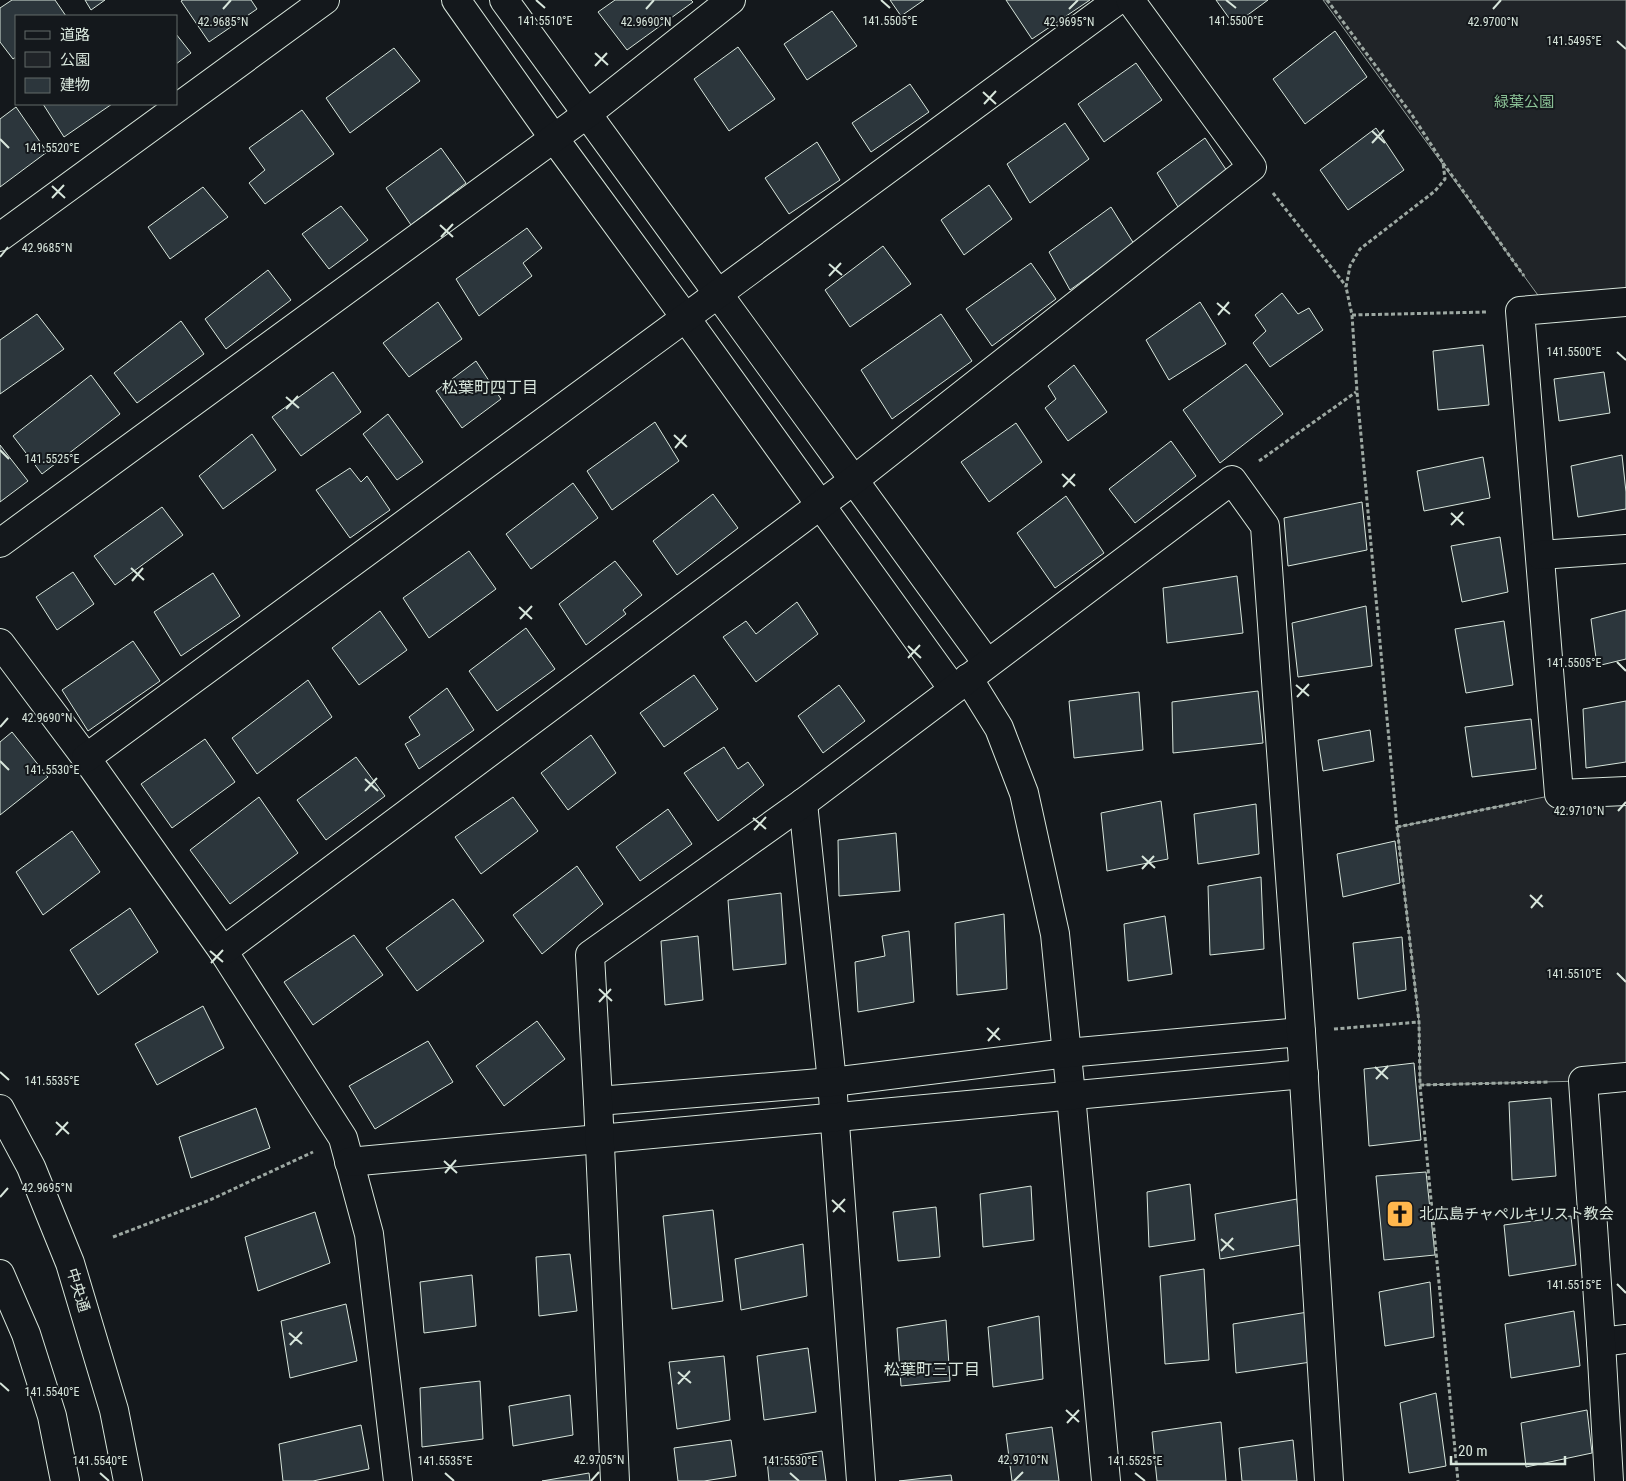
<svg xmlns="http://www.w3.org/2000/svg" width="1626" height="1481" font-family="'Roboto Condensed','Noto Sans JP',sans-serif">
	<rect width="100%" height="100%" fill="#14181c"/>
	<g fill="#202428" stroke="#939e99">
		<polygon points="1323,0 1626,0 1626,302 1548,309"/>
		<polygon points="1626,791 1626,1077 1583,1081 1420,1085 1419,1022 1397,827 1559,794"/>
	</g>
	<g fill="#2c363c" stroke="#d8e6dc">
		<polygon points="12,0 55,0 66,16 16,16 16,57 13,59 0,42 0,8"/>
		<polygon points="85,0 105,0 91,10"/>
		<polygon points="183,0 251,0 257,9 209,42 181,1"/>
		<polygon points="615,0 691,0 693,2 627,50 598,12"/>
		<polygon points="890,0 924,0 901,16"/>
		<polygon points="1006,0 1090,0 1032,39"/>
		<polygon points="1216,0 1268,0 1234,25"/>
		<polygon points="832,11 857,46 807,80 784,44"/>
		<polygon points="1335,31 1367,77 1305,124 1273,79"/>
		<polygon points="176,34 191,53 176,64"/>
		<polygon points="738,47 775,99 729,131 694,79"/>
		<polygon points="394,48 420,81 350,133 326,98"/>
		<polygon points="1136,63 1162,100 1104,142 1078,104"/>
		<polygon points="910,84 929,112 871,152 852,123"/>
		<polygon points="43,104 112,104 64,137"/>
		<polygon points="16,107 47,152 0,187 0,119"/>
		<polygon points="302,110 334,154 265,204 249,183 265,170 249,148"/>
		<polygon points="1065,123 1089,159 1030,203 1007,164"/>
		<polygon points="1376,128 1404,170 1348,210 1320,170"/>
		<polygon points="1205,138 1227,171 1178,207 1157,173"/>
		<polygon points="817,142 840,180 789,214 765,178"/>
		<polygon points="441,148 466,183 411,225 386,188"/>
		<polygon points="989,185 1012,219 964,255 941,220"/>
		<polygon points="203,187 228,217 170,259 148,227"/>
		<polygon points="341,206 368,240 329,269 302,234"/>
		<polygon points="1111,207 1134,244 1070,290 1049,252"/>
		<polygon points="527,228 542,248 523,263 532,276 479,316 456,279"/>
		<polygon points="883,246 911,284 850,327 825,290"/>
		<polygon points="1031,263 1056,299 992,346 966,309"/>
		<polygon points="268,270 291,300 226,349 205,319"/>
		<polygon points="1282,293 1298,314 1309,308 1323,330 1270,367 1253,343 1266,331 1255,315"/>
		<polygon points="438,302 462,339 409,377 383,343"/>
		<polygon points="1200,302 1226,344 1169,380 1146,340"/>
		<polygon points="37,314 64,349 0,394 0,340"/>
		<polygon points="941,314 972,361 892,419 861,370"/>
		<polygon points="181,321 204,354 137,403 114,373"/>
		<polygon points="1483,345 1489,405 1438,410 1433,351"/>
		<polygon points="476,361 501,399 462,428 436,391"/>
		<polygon points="1246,364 1283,414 1220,463 1183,410"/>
		<polygon points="1074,365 1107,412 1068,441 1045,408 1056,399 1048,386"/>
		<polygon points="333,372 361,412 301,456 272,417"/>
		<polygon points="1604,372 1610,413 1559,421 1554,379"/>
		<polygon points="91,375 120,414 42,474 13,436"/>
		<polygon points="388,414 423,462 397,480 363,434"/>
		<polygon points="655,422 679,461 612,510 587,471"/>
		<polygon points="1016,423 1042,462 989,502 961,462"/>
		<polygon points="252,434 276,470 223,509 199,476"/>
		<polygon points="1171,441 1196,476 1135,523 1109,489"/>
		<polygon points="0,445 28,481 0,502"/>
		<polygon points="1622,455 1626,492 1626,509 1578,517 1571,466"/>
		<polygon points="1483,457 1490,498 1424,511 1417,471"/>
		<polygon points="350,468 361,482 367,476 390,510 350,538 316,490"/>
		<polygon points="573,483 598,518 531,569 506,534"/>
		<polygon points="713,494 738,528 677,575 653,541"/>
		<polygon points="1066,496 1104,553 1055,588 1017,533"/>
		<polygon points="1362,502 1367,550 1288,566 1284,518"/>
		<polygon points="162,507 183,535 115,585 94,556"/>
		<polygon points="1500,537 1508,592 1462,602 1451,546"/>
		<polygon points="469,551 496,589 429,638 403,598"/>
		<polygon points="615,561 642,595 623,610 626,614 586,645 559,604"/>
		<polygon points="73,572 94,604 57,630 36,597"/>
		<polygon points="213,573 240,616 181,656 154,612"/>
		<polygon points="1237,576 1243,633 1167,643 1163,588"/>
		<polygon points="797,602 818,634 756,682 723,637 746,621 756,634"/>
		<polygon points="1366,606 1372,666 1298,677 1292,623"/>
		<polygon points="1626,610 1626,659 1597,666 1591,619"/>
		<polygon points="380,611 407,650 359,685 332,648"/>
		<polygon points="1504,621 1513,685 1466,693 1455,629"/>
		<polygon points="526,628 555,669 497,711 469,671"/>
		<polygon points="133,641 160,681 88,731 62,690"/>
		<polygon points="694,675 718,709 664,747 640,713"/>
		<polygon points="308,680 332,717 257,774 232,738"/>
		<polygon points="839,685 865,721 823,753 798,716"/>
		<polygon points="447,688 474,730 419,769 405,744 420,735 409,717"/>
		<polygon points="1258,691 1263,743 1173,753 1172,702"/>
		<polygon points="1139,692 1143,750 1074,758 1069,701"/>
		<polygon points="1626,701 1626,762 1586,768 1583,709"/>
		<polygon points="1531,719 1536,769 1472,777 1465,727"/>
		<polygon points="1370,730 1374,761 1323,771 1318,740"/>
		<polygon points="12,732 48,777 0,815 0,742"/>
		<polygon points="591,735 616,773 568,810 541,773"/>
		<polygon points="205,739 235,782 172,828 141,784"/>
		<polygon points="724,747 738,769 748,762 764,785 718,821 684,773"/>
		<polygon points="356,757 385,796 326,840 297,800"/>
		<polygon points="259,797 298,853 230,904 190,850"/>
		<polygon points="513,797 538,831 481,874 455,837"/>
		<polygon points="1161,801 1168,859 1107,871 1101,813"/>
		<polygon points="1256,804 1259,854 1198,864 1194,814"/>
		<polygon points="668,809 692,844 640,881 616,847"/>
		<polygon points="72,831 100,872 43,915 16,872"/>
		<polygon points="896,833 900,891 839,896 838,840"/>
		<polygon points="1395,841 1400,883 1343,897 1337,854"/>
		<polygon points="577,866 603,904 542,954 513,915"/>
		<polygon points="1261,877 1264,949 1210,955 1208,886"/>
		<polygon points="781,893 786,964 733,970 728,900"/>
		<polygon points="453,899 484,941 417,991 386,948"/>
		<polygon points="130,908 158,952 98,995 70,950"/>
		<polygon points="1004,914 1007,989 957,995 955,923"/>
		<polygon points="1165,916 1172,974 1128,981 1124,924"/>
		<polygon points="909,931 914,1002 858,1012 855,962 885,956 882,936"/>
		<polygon points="354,935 383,975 313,1025 284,982"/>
		<polygon points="698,936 703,1000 665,1005 661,941"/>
		<polygon points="1402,937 1406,990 1358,999 1353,943"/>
		<polygon points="203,1006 224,1048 157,1085 135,1044"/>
		<polygon points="537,1021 565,1059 504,1106 476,1066"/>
		<polygon points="428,1041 453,1082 375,1129 349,1086"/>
		<polygon points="1414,1063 1421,1140 1369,1146 1364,1069"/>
		<polygon points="1551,1098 1556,1176 1512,1180 1509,1102"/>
		<polygon points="256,1108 270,1148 191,1178 179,1137"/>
		<polygon points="1426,1172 1435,1255 1384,1260 1376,1176"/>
		<polygon points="1190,1184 1195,1240 1149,1247 1147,1192"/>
		<polygon points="1031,1186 1034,1240 983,1247 980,1194"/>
		<polygon points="1297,1199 1301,1245 1220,1259 1215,1214"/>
		<polygon points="936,1207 940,1257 898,1261 893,1212"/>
		<polygon points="713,1210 723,1301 672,1309 663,1216"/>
		<polygon points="315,1212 330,1263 258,1291 245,1237"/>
		<polygon points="1571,1216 1576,1265 1509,1276 1504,1225"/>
		<polygon points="803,1244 807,1296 741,1310 735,1259"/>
		<polygon points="570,1254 577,1311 539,1316 536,1257"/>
		<polygon points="1204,1269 1209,1360 1165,1364 1160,1276"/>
		<polygon points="472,1275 476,1326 424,1333 420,1282"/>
		<polygon points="1430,1282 1434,1337 1385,1346 1379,1292"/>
		<polygon points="346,1304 357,1361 290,1378 281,1321"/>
		<polygon points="1574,1311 1580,1366 1511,1378 1505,1324"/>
		<polygon points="1308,1312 1311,1362 1236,1373 1233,1324"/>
		<polygon points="1039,1316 1043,1379 993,1387 988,1327"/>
		<polygon points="946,1320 950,1381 901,1386 897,1328"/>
		<polygon points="808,1348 816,1412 764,1420 757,1356"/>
		<polygon points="724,1356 730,1420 677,1429 669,1362"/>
		<polygon points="480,1381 483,1439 422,1447 420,1388"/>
		<polygon points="1436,1393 1446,1466 1409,1473 1400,1403"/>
		<polygon points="570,1395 573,1435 513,1446 509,1406"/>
		<polygon points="1587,1410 1592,1453 1526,1467 1521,1423"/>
		<polygon points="1221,1422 1226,1481 1157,1481 1152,1432"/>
		<polygon points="361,1425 369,1469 313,1481 283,1481 279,1444"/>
		<polygon points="1052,1427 1059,1481 1012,1481 1006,1434"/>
		<polygon points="731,1440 736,1476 704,1481 678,1481 674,1448"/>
		<polygon points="1293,1440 1297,1481 1242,1481 1239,1448"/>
		<polygon points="822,1451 826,1481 769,1481 767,1460"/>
		<polygon points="589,1473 590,1481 542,1481"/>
		<polygon points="951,1475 952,1481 899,1481"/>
	</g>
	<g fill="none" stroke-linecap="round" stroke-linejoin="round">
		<g stroke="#d8e6dc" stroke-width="30">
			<g id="street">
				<polyline points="456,0 553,137 685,317 953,689"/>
				<polyline points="504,0 987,663"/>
				<polyline points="0,237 325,0"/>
				<polyline points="1626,302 1520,311 1559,794 1626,791"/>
				<polyline points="0,543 587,114 731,0"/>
				<polyline points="1540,555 1626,549"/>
				<polyline points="0,643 86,758 223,951 343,1138 369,1234 398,1481"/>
				<polyline points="968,678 999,728 1024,793 1055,934 1071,1095 1106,1481"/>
				<polyline points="86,758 1118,0"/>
				<polyline points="803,803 832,1082 861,1481"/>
				<polyline points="223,951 854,480 1252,167 1130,0"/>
				<polyline points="598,1101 832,1082 1067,1053 1301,1032"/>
				<polyline points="349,1162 1304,1074"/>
				<polyline points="1601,1342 1626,1339"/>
				<polyline points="615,1481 598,1101 590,955 803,803 1232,480 1265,526 1301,1032 1329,1481"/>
				<polyline points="1609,1481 1601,1342 1583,1081 1626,1077"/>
			</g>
		</g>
		<g stroke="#d8e6dc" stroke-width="30">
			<g id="secondary">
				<polyline points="0,1109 31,1167 70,1263 114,1410 128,1481"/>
				<polyline points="0,1274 26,1334 52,1416 65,1481"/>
			</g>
		</g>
		<g stroke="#9da8a2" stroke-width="3" stroke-dasharray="4 2.5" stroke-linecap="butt">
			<polyline points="1327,0 1412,115 1443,163 1445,179 1435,191 1360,249 1350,266 1346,287 1352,315 1357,392 1397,827 1419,1022 1420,1085 1458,1481"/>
			<polyline points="1443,163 1524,276"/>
			<polyline points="1273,193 1346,286"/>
			<polyline points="1352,315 1486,312"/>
			<polyline points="1259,461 1356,392"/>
			<polyline points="1397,827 1526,801"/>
			<polyline points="1334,1029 1419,1022"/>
			<polyline points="1420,1085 1549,1082"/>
			<polyline points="113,1237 210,1200 313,1152"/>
		</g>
		<use href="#street" stroke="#14181c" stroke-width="28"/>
		<use href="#secondary" stroke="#14181c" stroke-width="28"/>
	</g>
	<path fill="none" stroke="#d8e6dc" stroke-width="2" d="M536 0 545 8M881 0 890 8M1226 0 1236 8M223 9 231 0M646 9 654 0M1069 9 1078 0M1493 9 1501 0M1617 41 1626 49M595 53 608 65M595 66 607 53M983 92 996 104M984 104 996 91M1372 131 1385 143M0 139 9 148M1372 143 1384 130M52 186 65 198M52 198 64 185M440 225 453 237M441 237 453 224M0 257 8 247M829 264 842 275M829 276 841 263M1217 303 1230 314M1218 315 1229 302M1617 352 1626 360M286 397 299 408M286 409 298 396M674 435 687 447M675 448 686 435M0 450 9 459M1062 474 1075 486M1063 487 1075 474M1451 513 1464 525M1451 525 1463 512M131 568 144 580M132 581 143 568M519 607 532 619M520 619 532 606M908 646 921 658M908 658 920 645M1617 662 1626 671M1296 685 1309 696M1297 697 1309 684M0 727 8 718M0 761 9 770M365 779 378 791M365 791 377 778M1618 811 1626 802M753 818 766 829M754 830 766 817M1142 856 1155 868M1142 869 1154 856M1530 895 1543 907M1531 908 1542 895M210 951 223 962M211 963 223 950M1617 973 1626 982M599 989 612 1001M599 1002 611 989M987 1028 1000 1040M988 1041 999 1028M1375 1067 1388 1079M0 1072 9 1080M1376 1079 1388 1066M56 1122 69 1134M56 1135 68 1122M444 1161 457 1173M445 1173 456 1160M0 1197 8 1188M832 1200 845 1212M833 1212 845 1199M1221 1239 1234 1250M1221 1251 1233 1238M1617 1284 1626 1293M289 1333 302 1344M290 1345 302 1332M678 1372 691 1383M0 1383 9 1391M678 1384 690 1371M1066 1410 1079 1422M1067 1423 1079 1410M100 1473 109 1481M445 1473 454 1481M790 1473 799 1481M1135 1473 1145 1481M591 1481 599 1472M1014 1481 1023 1472"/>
	<defs>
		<g id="church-square" transform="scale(1.4375)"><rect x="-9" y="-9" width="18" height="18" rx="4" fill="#ffb74d" stroke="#14181c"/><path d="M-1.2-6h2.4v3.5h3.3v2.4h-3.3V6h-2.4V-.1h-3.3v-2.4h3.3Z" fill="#111"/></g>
	</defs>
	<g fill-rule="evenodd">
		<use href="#church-square" x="1400" y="1214"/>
	</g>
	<g text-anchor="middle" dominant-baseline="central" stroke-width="4" stroke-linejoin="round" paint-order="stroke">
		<g font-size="15" fill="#8ac095" stroke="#14181c">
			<text x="1524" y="102">緑葉公園</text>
		</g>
		<g font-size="15" fill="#d8e6dc" stroke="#14181c" text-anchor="start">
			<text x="1419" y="1214">北広島チャペルキリスト教会</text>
		</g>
		<g font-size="15" fill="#d8e6dc" stroke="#14181c">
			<text transform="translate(78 1290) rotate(73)">中央通</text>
		</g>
		<g font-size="16" fill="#d8e6dc" stroke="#14181c">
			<text x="490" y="387">松葉町四丁目</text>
			<text x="932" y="1369">松葉町三丁目</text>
		</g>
	</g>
	<g font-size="12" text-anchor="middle" fill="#d8e6dc" stroke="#14181c" stroke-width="4" stroke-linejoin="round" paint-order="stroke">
		<text x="545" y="25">141.5510°E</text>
		<text x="890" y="25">141.5505°E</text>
		<text x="1236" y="25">141.5500°E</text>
		<text x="223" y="26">42.9685°N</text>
		<text x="646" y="26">42.9690°N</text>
		<text x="1069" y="26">42.9695°N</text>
		<text x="1493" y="26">42.9700°N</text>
		<text x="1574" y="45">141.5495°E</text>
		<text x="52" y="152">141.5520°E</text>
		<text x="47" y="252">42.9685°N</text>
		<text x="1574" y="356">141.5500°E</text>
		<text x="52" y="463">141.5525°E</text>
		<text x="1574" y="667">141.5505°E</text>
		<text x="47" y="722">42.9690°N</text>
		<text x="52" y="774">141.5530°E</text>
		<text x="1579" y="815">42.9710°N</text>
		<text x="1574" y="978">141.5510°E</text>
		<text x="52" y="1085">141.5535°E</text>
		<text x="47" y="1192">42.9695°N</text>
		<text x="1574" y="1289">141.5515°E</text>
		<text x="52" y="1396">141.5540°E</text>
		<text x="599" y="1464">42.9705°N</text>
		<text x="1023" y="1464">42.9710°N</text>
		<text x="100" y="1465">141.5540°E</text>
		<text x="445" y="1465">141.5535°E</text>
		<text x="790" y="1465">141.5530°E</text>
		<text x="1135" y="1465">141.5525°E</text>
	</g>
	<rect x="15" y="15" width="162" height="90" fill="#14181c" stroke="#626a69"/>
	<rect x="25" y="31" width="25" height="8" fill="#14181c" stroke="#626a69"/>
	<text x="60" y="40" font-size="15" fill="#d8e6dc">道路</text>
	<rect x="25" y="52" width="25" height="15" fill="#202428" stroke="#626a69"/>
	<text x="60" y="65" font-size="15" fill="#d8e6dc">公園</text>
	<rect x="25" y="78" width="25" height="15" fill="#2c363c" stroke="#626a69"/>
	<text x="60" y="90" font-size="15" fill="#d8e6dc">建物</text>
	<path d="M1451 1456v8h114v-8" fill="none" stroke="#d8e6dc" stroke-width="2.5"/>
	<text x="1458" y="1456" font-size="15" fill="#d8e6dc" stroke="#14181c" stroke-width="4" paint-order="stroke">20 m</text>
</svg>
